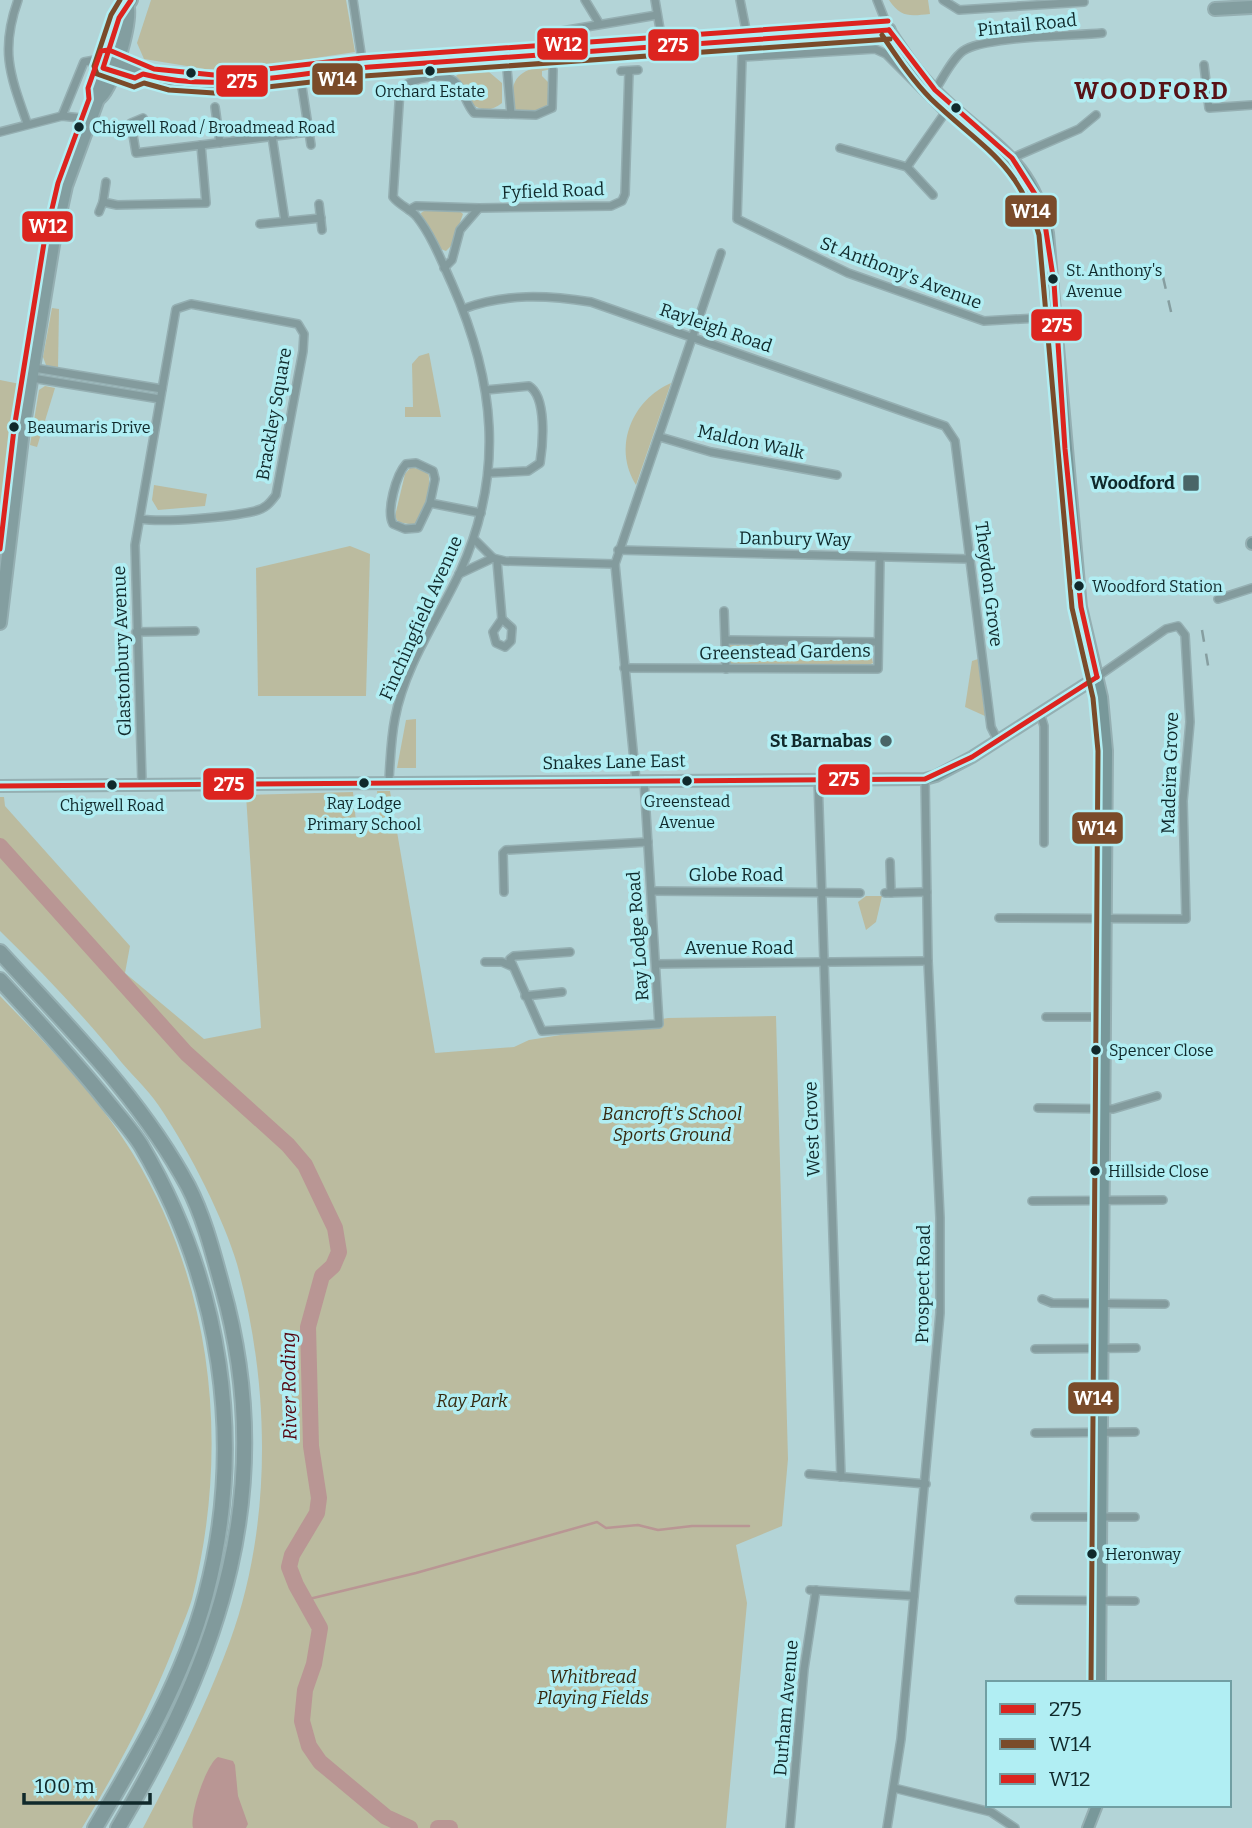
<svg xmlns="http://www.w3.org/2000/svg" width="1252" height="1828" font-family="Bitter,serif">
	<rect width="100%" height="100%" fill="#b3d4d7"/>
	<g fill="#bbbb9f">
		<polygon points="151,0 346,0 355,52 243,69 205,69 144,59 137,43"/>
		<path d="M889 0H928L930 14C910 16 901 18 889 0Z"/>
		<path d="M552 66V69L542 71V76L548 82 550 105 546 110 518 111 514 108C507 77 523 67 552 66Z"/>
		<path d="M489 72 502 83V103C491 112 481 111 470 103L465 87 456 76 459 73Z"/>
		<polygon points="427,209 457,209 463,214 452,245 446,251 438,248 422,218 421,213"/>
		<polygon points="52,308 59,309 58,368 46,365 43,357"/>
		<polygon points="429,353 441,417 405,417 405,407 413,407 412,364 419,356"/>
		<polygon points="0,380 20,384 0,542"/>
		<path d="M671 383 636 485C612 447 632 400 671 383Z"/>
		<polygon points="45,386 55,388 37,447 30,445 39,390"/>
		<path d="M411 467 428 472C432 487 425 514 415 525L398 522 395 516 405 474Z"/>
		<polygon points="154,485 207,494 205,506 158,510 152,500"/>
		<polygon points="350,546 370,554 366,696 258,696 256,568"/>
		<polygon points="729,643 869,646 873,663 864,667 728,665"/>
		<polygon points="978,659 985,716 965,707 972,661"/>
		<polygon points="416,719 416,768 397,768 406,720"/>
		<path d="M377 791H390L435 1053 514 1047 529 1040 668 1018 776 1016 788 1459 782 1526 736 1545 747 1603 726 1828H143C175 1767 206 1706 230 1641 273 1523 270 1384 237 1264 224 1219 189 1151 163 1112 152 1094 136 1079 122 1063 84 1016 43 973 0 931V797H4L5 806 130 946 125 973 204 1039 261 1028 246 795 353 792 356 822 380 817Z"/>
		<polygon points="866,896 882,896 876,922 866,930 858,902"/>
		<path d="M0 996C47 1045 97 1095 133 1154 214 1287 230 1449 192 1599 187 1616 179 1632 173 1649 148 1712 117 1770 82 1828H0Z"/>
	</g>
	<path fill="#b99694" d="M218 1757 233 1761 235 1765 238 1796 248 1824 246 1828H193C189 1815 207 1763 218 1757Z"/>
	<g fill="none" stroke-linecap="round" stroke-linejoin="round">
		<polyline stroke="#b99694" stroke-width="2.5" points="305,1600 416,1573 597,1522 606,1528 638,1525 658,1530 692,1526 749,1526"/>
		<g stroke="#b99694" stroke-width="16">
			<polyline points="0,846 186,1053 288,1145 305,1165 335,1228 339,1252 333,1266 322,1276 308,1327 311,1446 319,1498 317,1513 292,1555 289,1567 296,1585 320,1628 314,1664 305,1690 302,1721 309,1746 320,1762 386,1817 410,1828"/>
			<polyline points="438,1828 450,1828"/>
		</g>
		<g stroke="#95afb2" stroke-width="10">
			<g id="street">
				<path d="M18 0C0 50 10 75 27 123"/>
				<polyline points="353,0 363,67"/>
				<polyline points="585,0 599,23"/>
				<polyline points="655,0 663,47"/>
				<polyline points="740,0 748,40"/>
				<polyline points="877,0 889,30"/>
				<polyline points="943,0 959,10 1084,2"/>
				<polyline points="562,31 657,15"/>
				<polyline points="506,58 511,114"/>
				<polyline points="1204,65 1209,108 1252,105"/>
				<polyline points="621,71 638,70"/>
				<polyline points="300,74 311,145"/>
				<path d="M935 90C943 78 952 59 963 51 984 36 1074 36 1102 33"/>
				<polyline points="215,107 220,143"/>
				<polyline points="945,113 886,54 875,49 742,57 737,219 848,273 984,321 1056,317"/>
				<polyline points="62,116 84,62 106,58"/>
				<polyline points="143,118 131,123 136,153 308,132"/>
				<polyline points="0,132 62,116 90,119"/>
				<polyline points="272,136 285,221"/>
				<polyline points="840,148 907,167 933,195"/>
				<polyline points="1012,158 1079,129 1096,115"/>
				<polyline points="907,167 947,110"/>
				<polyline points="106,182 103,202 117,205 206,203 201,145"/>
				<polyline points="319,204 322,230"/>
				<polyline points="409,210 416,206 479,208"/>
				<polyline points="99,212 103,202"/>
				<polyline points="260,224 321,218"/>
				<polyline points="444,268 452,260 460,230 479,208 611,206 622,201 625,194 629,71"/>
				<path d="M463 309C505 293 547 295 591 302L945 426 955 441 991 727 997 739"/>
				<polyline points="34,368 162,389"/>
				<polyline points="32,378 160,399"/>
				<path d="M486 390 529 386C547 397 543 444 540 463L528 471 488 473"/>
				<polyline points="660,437 711,452 837,475"/>
				<path d="M430 503 435 479 433 471 416 463 406 464C396 475 386 511 393 524L405 529 418 528 430 503 481 513"/>
				<path d="M140 519C165 523 229 517 255 511 265 509 270 503 276 495L303 351 304 334 298 324 191 304 176 309 135 545 142 783"/>
				<polyline points="474,539 493,558"/>
				<polyline points="618,550 970,559"/>
				<polyline points="497,561 502,619"/>
				<polyline points="459,574 493,558 505,561 615,564"/>
				<polyline points="1218,599 1252,588"/>
				<polyline points="724,611 726,669"/>
				<polygon points="502,619 512,628 511,641 505,647 496,643 493,632"/>
				<polyline points="136,632 195,631"/>
				<polyline points="726,640 878,642"/>
				<polyline points="624,668 878,669 880,557"/>
				<polyline points="1040,713 1044,726 1044,843"/>
				<polyline points="818,779 841,1477"/>
				<path d="M389 781C390 760 391 738 395 718 405 665 438 619 460 572 505 473 495 381 452 284 442 262 432 236 417 217 411 209 400 206 393 197L400 89C411 78 446 70 457 84 465 93 466 104 474 113L536 115 552 108 553 70"/>
				<polyline points="636,781 615,564 721,253"/>
				<polyline points="890,862 891,893"/>
				<polyline points="652,891 860,893"/>
				<polyline points="504,892 503,853 506,850 648,842"/>
				<polyline points="885,893 927,892"/>
				<polyline points="999,918 1186,919 1183,801 1190,722 1185,635 1178,626 1166,629 1097,677"/>
				<polyline points="570,952 514,956 510,959 542,1031 659,1024 644,780"/>
				<polyline points="485,962 502,962 511,966"/>
				<polyline points="657,964 928,961"/>
				<polyline points="525,996 562,992"/>
				<polyline points="1046,1017 1104,1017"/>
				<polyline points="1038,1108 1113,1109 1157,1096"/>
				<polyline points="1032,1201 1163,1200"/>
				<polyline points="1042,1299 1052,1303 1165,1304"/>
				<polyline points="1035,1349 1136,1348"/>
				<polyline points="1035,1433 1135,1432"/>
				<polyline points="809,1474 926,1484"/>
				<polyline points="1035,1517 1135,1517"/>
				<polyline points="810,1590 914,1596"/>
				<polyline points="1019,1600 1135,1601"/>
				<polyline points="894,1788 991,1812 1015,1828"/>
				<polyline points="790,1828 804,1669 816,1590"/>
				<polyline points="887,1828 901,1739 940,1313 940,1218 928,961 925,779"/>
			</g>
		</g>
		<g stroke="#95afb2" stroke-width="14">
			<g id="secondary">
				<path d="M889 30C903 51 917 72 935 90 985 142 1032 153 1048 233L1081 607 1102 697 1107 751 1100 1683"/>
				<polyline points="1252,543 1252,544"/>
				<polyline points="0,786 925,779 936,776 972,757 1097,677"/>
				<polyline points="1088,1828 1097,1805"/>
			</g>
		</g>
		<g stroke="#95afb2" stroke-width="16">
			<g id="primary">
				<polyline points="1215,9 1252,7"/>
				<polyline points="106,58 152,78 214,84 363,67 889,30"/>
				<polyline points="107,69 135,78 143,74"/>
				<path d="M98 99C113 90 130 26 128 8"/>
				<polyline points="0,623 23,430 53,245 66,186 98,99 98,81 119,18 131,0"/>
			</g>
		</g>
		<g stroke="#95afb2" stroke-width="18">
			<g id="highway">
				<path d="M0 952C67 1026 140 1097 188 1186 204 1217 213 1253 222 1286 279 1487 221 1655 118 1828"/>
				<path d="M0 980C36 1019 72 1058 105 1099 117 1114 131 1129 141 1145 221 1281 246 1441 206 1594 184 1678 139 1754 95 1828"/>
			</g>
		</g>
		<use href="#street" stroke="#839b9d" stroke-width="7"/>
		<use href="#secondary" stroke="#78989a" stroke-width="10"/>
		<use href="#primary" stroke="#839ea0" stroke-width="12"/>
		<use href="#highway" stroke="#819a9c" stroke-width="14"/>
		<g stroke="#869ea0" stroke-width="2.5" stroke-dasharray="12 12" stroke-linecap="butt">
			<polyline points="1163,277 1172,316"/>
			<polyline points="1202,630 1209,671"/>
		</g>
		<g stroke="#b1eef3" stroke-width="10">
			<g id="bus-1">
				<path d="M131 0 119 18 103 68 135 78 143 74C218 94 293 72 370 67 543 54 716 42 889 30"/>
				<polyline points="889,30 935,90 1012,158 1042,205 1054,283 1065,449 1081,607 1097,677"/>
				<polyline points="0,786 925,779 972,757 1097,677"/>
			</g>
		</g>
		<g stroke="#b1eef3" stroke-width="10">
			<g id="bus-2">
				<polyline points="120,0 111,15 94,66 97,74 134,87 144,83 169,90 214,93 364,76 890,39"/>
				<path d="M882 35C897 57 912 80 931 99 981 147 1020 163 1039 235L1072 608 1093 698 1098 751 1091 1683"/>
			</g>
		</g>
		<g stroke="#b1eef3" stroke-width="10">
			<polyline id="bus-3" points="0,549 14,429 44,243 58,183 89,99 88,88 101,51 109,50 154,69 214,75 362,58 888,21"/>
		</g>
		<use href="#bus-1" stroke="#dc241f" stroke-width="5"/>
		<use href="#bus-2" stroke="#7a4b2a" stroke-width="5"/>
		<use href="#bus-3" stroke="#dc241f" stroke-width="5"/>
	</g>
	<g fill="#10292b" stroke="#b1eef3" stroke-width="2.5">
		<circle cx="430" cy="71" r="6"/>
		<circle cx="191" cy="73" r="6"/>
		<circle cx="956" cy="108" r="6"/>
		<circle cx="79" cy="127" r="6"/>
		<circle cx="1053" cy="279" r="6"/>
		<circle cx="14" cy="427" r="6"/>
		<circle cx="1079" cy="586" r="6"/>
		<circle cx="687" cy="781" r="6"/>
		<circle cx="364" cy="783" r="6"/>
		<circle cx="112" cy="785" r="6"/>
		<circle cx="1096" cy="1050" r="6"/>
		<circle cx="1095" cy="1171" r="6"/>
		<circle cx="1092" cy="1554" r="6"/>
	</g>
	<g fill="#496567" stroke="#b1eef3" stroke-width="2.5">
		<rect x="1182" y="474" width="18" height="18" rx="3.5"/>
		<circle cx="886" cy="741" r="7"/>
	</g>
	<g text-anchor="middle" dominant-baseline="central" stroke-width="7" stroke-linejoin="round" paint-order="stroke">
		<g font-size="16" fill="#10292b" stroke="#b1eef3" text-anchor="start">
			<text x="430" y="91" text-anchor="middle">Orchard Estate</text>
			<text x="92" y="127">Chigwell Road / Broadmead Road</text>
			<text x="1066" y="270">St. Anthony's<tspan x="1066" dy="21">Avenue</tspan></text>
			<text x="27" y="427">Beaumaris Drive</text>
			<text x="1092" y="586">Woodford Station</text>
			<text x="687" y="801" text-anchor="middle">Greenstead<tspan x="687" dy="21">Avenue</tspan></text>
			<text x="364" y="803" text-anchor="middle">Ray Lodge<tspan x="364" dy="21">Primary School</tspan></text>
			<text x="112" y="805" text-anchor="middle">Chigwell Road</text>
			<text x="1109" y="1050">Spencer Close</text>
			<text x="1108" y="1171">Hillside Close</text>
			<text x="1105" y="1554">Heronway</text>
		</g>
		<g font-size="18" fill="#10292b" stroke="#b1eef3">
			<text transform="translate(1027 25) rotate(-6)">Pintail Road</text>
			<text transform="translate(553 191) rotate(-2)">Fyfield Road</text>
			<text transform="translate(901 273) rotate(21)">St Anthony's Avenue</text>
			<text transform="translate(716 328) rotate(19)">Rayleigh Road</text>
			<text transform="translate(274 414) rotate(-80)">Brackley Square</text>
			<text transform="translate(751 442) rotate(12)">Maldon Walk</text>
			<text transform="translate(795 539) rotate(1)">Danbury Way</text>
			<text transform="translate(989 584) rotate(83)">Theydon Grove</text>
			<text transform="translate(421 618) rotate(-66)">Finchingfield Avenue</text>
			<text transform="translate(122 651) rotate(-92)">Glastonbury Avenue</text>
			<text transform="translate(785 652) rotate(-1)">Greenstead Gardens</text>
			<text transform="translate(614 762) rotate(-1)">Snakes Lane East</text>
			<text transform="translate(1170 773) rotate(-88)">Madeira Grove</text>
			<text x="736" y="875">Globe Road</text>
			<text transform="translate(638 936) rotate(-94)">Ray Lodge Road</text>
			<text x="739" y="948">Avenue Road</text>
			<text transform="translate(812 1129) rotate(-92)">West Grove</text>
			<text transform="translate(923 1284) rotate(-89)">Prospect Road</text>
			<text transform="translate(786 1708) rotate(-85)">Durham Avenue</text>
		</g>
		<g font-size="18" font-weight="bold" fill="#10292b" stroke="#b1eef3" text-anchor="end">
			<text x="1175" y="483">Woodford</text>
			<text x="872" y="741">St Barnabas</text>
		</g>
		<g font-size="18" font-style="italic" fill="#36290f" stroke="#b1eef3">
			<text x="672" y="1114">Bancroft's School<tspan x="672" dy="21">Sports Ground</tspan></text>
			<text x="472" y="1401">Ray Park</text>
			<text x="593" y="1677">Whitbread<tspan x="593" dy="21">Playing Fields</tspan></text>
		</g>
		<g font-size="19" font-style="italic" fill="#54020d" stroke="#b1eef3">
			<text transform="translate(289 1386) rotate(-91)">River Roding</text>
		</g>
		<g font-size="24" font-weight="bold" letter-spacing="2" fill="#581317" stroke="#b1eef3">
			<text x="1152" y="91">WOODFORD</text>
		</g>
	</g>
	<g stroke="#b1eef3" stroke-width="2.5">
		<rect x="536" y="27" width="53" height="34" rx="7" fill="#dc241f"/>
		<rect x="647" y="28" width="53" height="34" rx="7" fill="#dc241f"/>
		<rect x="311" y="62" width="53" height="34" rx="7" fill="#7a4b2a"/>
		<rect x="215" y="64" width="54" height="34" rx="7" fill="#dc241f"/>
		<rect x="1004" y="194" width="54" height="34" rx="7" fill="#7a4b2a"/>
		<rect x="21" y="210" width="53" height="33" rx="7" fill="#dc241f"/>
		<rect x="1030" y="308" width="53" height="34" rx="7" fill="#dc241f"/>
		<rect x="817" y="763" width="54" height="33" rx="7" fill="#dc241f"/>
		<rect x="202" y="767" width="53" height="34" rx="7" fill="#dc241f"/>
		<rect x="1071" y="811" width="53" height="34" rx="7" fill="#7a4b2a"/>
		<rect x="1067" y="1381" width="53" height="34" rx="7" fill="#7a4b2a"/>
	</g>
	<g font-size="19" text-anchor="middle" font-weight="bold" fill="#fff">
		<text x="563" y="51">W12</text>
		<text x="673" y="52">275</text>
		<text x="337" y="86">W14</text>
		<text x="242" y="88">275</text>
		<text x="1031" y="218">W14</text>
		<text x="48" y="233">W12</text>
		<text x="1057" y="332">275</text>
		<text x="844" y="786">275</text>
		<text x="229" y="791">275</text>
		<text x="1097" y="835">W14</text>
		<text x="1093" y="1405">W14</text>
	</g>
	<rect x="986" y="1681" width="245" height="126" fill="#b1eef3" stroke="#719fa3" stroke-width="2"/>
	<rect x="1000" y="1704" width="35" height="10" fill="#dc241f" stroke="#719fa3" stroke-width="2"/>
	<text x="1049" y="1716" font-size="21" fill="#10292b">275</text>
	<rect x="1000" y="1739" width="35" height="10" fill="#7a4b2a" stroke="#719fa3" stroke-width="2"/>
	<text x="1049" y="1751" font-size="21" fill="#10292b">W14</text>
	<rect x="1000" y="1774" width="35" height="10" fill="#dc241f" stroke="#719fa3" stroke-width="2"/>
	<text x="1049" y="1786" font-size="21" fill="#10292b">W12</text>
	<path d="M24 1793v10h126v-10" fill="none" stroke="#10292b" stroke-width="3.5"/>
	<text x="35" y="1793" font-size="21" fill="#10292b" stroke="#b1eef3" stroke-width="5" paint-order="stroke">100 m</text>
</svg>
